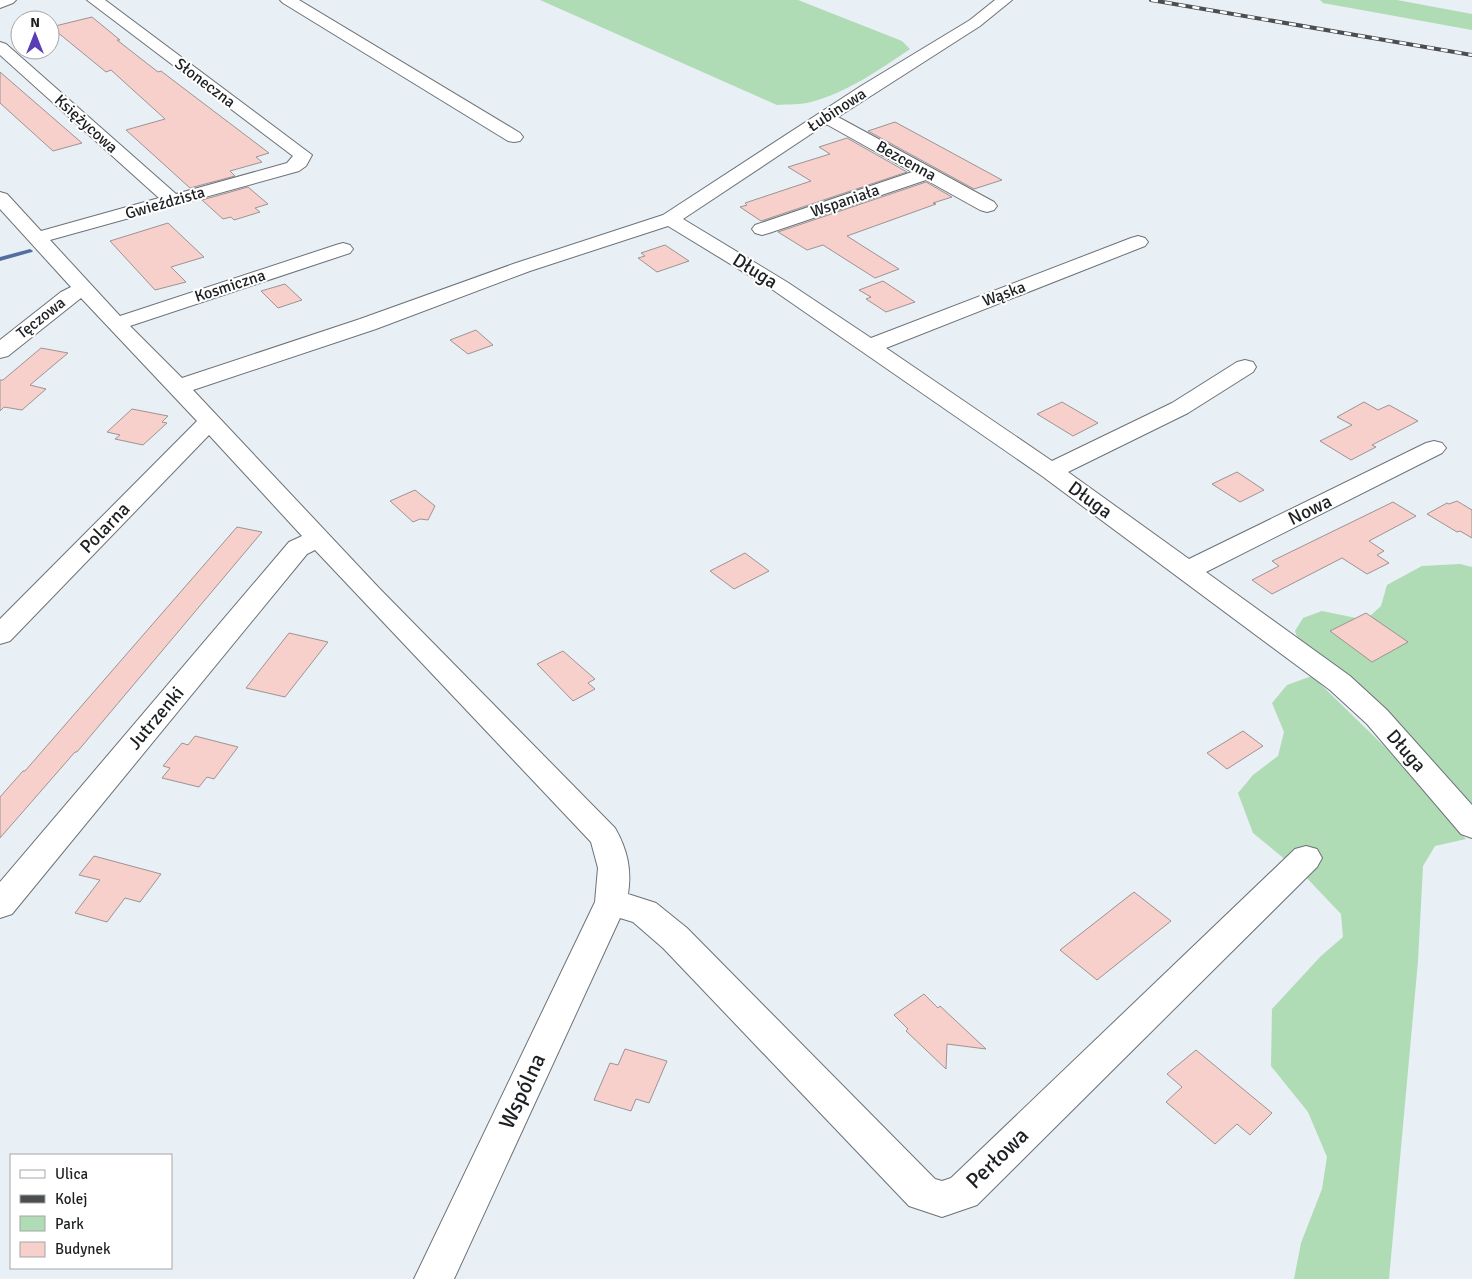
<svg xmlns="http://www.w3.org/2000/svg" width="1472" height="1279" font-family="Signika,sans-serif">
	<rect width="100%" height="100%" fill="#e8eff5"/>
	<g fill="#afdbb5">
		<path d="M540 0H798L902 41 910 49C879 70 848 92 811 102 801 105 788 104 777 105Z"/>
		<polygon points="1320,0 1397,0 1472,14 1472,30 1323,3"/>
		<polygon points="1460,564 1472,567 1472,811 1299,642 1295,631 1303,618 1322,611 1356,618 1369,617 1381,606 1387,585 1422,566"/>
		<polygon points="1312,676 1386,748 1466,839 1435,846 1423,866 1418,961 1389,1279 1294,1279 1301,1243 1322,1189 1327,1157 1308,1112 1271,1066 1272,1009 1321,956 1343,937 1341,914 1303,874 1253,833 1238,793 1253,775 1278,756 1284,732 1272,703 1287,685"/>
	</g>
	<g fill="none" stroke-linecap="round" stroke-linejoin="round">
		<polygon fill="#546e9f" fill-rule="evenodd" points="30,249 33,251 32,252 0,261 0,257"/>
	</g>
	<g fill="#f7cfcb" stroke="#9d9493">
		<polygon points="92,17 120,40 117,40 158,72 161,71 178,84 269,153 256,157 262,162 230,171 235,176 190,188 126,130 165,119 111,70 106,72 51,27"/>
		<polygon points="0,72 82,143 53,151 0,103"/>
		<polygon points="895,122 943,148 1002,180 974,189 868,131"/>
		<polygon points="847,138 907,172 761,221 740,207 747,205 745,203 811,181 788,167 830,154 819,147"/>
		<polygon points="926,182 952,197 933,203 936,204 847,236 899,269 875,278 823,245 807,250 778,232"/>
		<polygon points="248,187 268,204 255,208 260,212 234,220 231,217 223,219 202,200"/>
		<polygon points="168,223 204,257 171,267 186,282 155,290 110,241"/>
		<polygon points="665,245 689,261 657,272 638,258 645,256 641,253"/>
		<polygon points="883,281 915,302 886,312 866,299 871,297 859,290"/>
		<polygon points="285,284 302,300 278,308 261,291"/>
		<polygon points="476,330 493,345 468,354 450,340"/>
		<polygon points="41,348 68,353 30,385 46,389 22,410 4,407 0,411 0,380 3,380"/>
		<polygon points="1062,402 1098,423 1073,436 1037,414"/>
		<polygon points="1364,402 1378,410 1389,405 1418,421 1372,445 1376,447 1351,460 1320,441 1352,425 1337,417"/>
		<polygon points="132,409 168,416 162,422 167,423 143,445 115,439 120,435 107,432"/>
		<polygon points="1237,472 1264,490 1240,502 1212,484"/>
		<polygon points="415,490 435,506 428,520 420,519 413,522 390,501"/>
		<polygon points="1457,501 1472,510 1472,538 1460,531 1457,532 1427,514 1447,503 1449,504"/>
		<polygon points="1393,502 1416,516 1369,541 1384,551 1377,555 1389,563 1367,574 1342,558 1272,594 1252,580 1279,566 1272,561"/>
		<polygon points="237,527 262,532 77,752 75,752 0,838 0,797 23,771 25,771"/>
		<polygon points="745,553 769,571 734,589 710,571"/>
		<polygon points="1366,613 1408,642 1372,662 1330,631"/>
		<polygon points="289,633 328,642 285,697 246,688"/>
		<polygon points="563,651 595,679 588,683 595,689 573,701 537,664"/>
		<polygon points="1243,731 1263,746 1227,769 1207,753"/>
		<polygon points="195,736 238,747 214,779 207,777 199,787 162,778 170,768 163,766 182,743 188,745"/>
		<polygon points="94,856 161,874 140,902 125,898 107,922 75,913 100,880 79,875"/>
		<polygon points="1134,892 1171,921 1097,980 1060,950"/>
		<polygon points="924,994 938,1008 940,1006 986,1049 947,1044 946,1069 906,1031 908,1029 894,1015"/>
		<polygon points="625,1049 667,1061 649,1103 636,1099 631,1111 594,1100 610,1063 618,1065"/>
		<polygon points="1196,1050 1272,1113 1250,1135 1237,1124 1215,1144 1166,1102 1182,1087 1167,1074"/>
	</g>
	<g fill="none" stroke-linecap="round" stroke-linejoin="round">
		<g stroke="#6c7277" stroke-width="2">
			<g id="minor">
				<polygon points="0,0 16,0 13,3 0,8"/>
				<path d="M87 0H105L312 155 306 166 299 171 50 240 120 316 336 245 343 243 350 245 353 249 350 253 130 326 182 378 360 319 516 263 663 215 861 86 970 20 995 0H1012L980 26 838 117 994 202 997 206 994 210 987 212 980 210 926 180 769 233 762 235 755 233 752 229 755 225 912 172 826 124 683 219 787 282 871 338 1131 238 1138 236 1145 238 1148 242 1145 246 886 348 1052 461 1172 403 1237 362 1245 360 1253 362 1256 367 1253 372 1188 413 1068 472 1189 559 1426 443 1434 441 1442 443 1446 448 1442 453 1206 572 1350 676 1387 710 1472 805V838L1461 834 1367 724 1330 690 1042 476 773 290 668 226 530 271 376 329 193 390 379 588 615 828C627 849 632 869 628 894L656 903 687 928 935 1179 942 1181 951 1178 1295 849 1306 846 1317 849 1322 858 1317 867 977 1205 942 1217 909 1206 663 948 633 922 620 918 454 1279H414L595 902 598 868 591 842 315 550 307 554 12 914 0 918V882L289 542 302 536 209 435 10 641 0 644V619L197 421 81 298 8 356 0 358V340L61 292 71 287 0 209V192L7 194 41 231 159 198 0 55V42L6 44 176 194 287 163 293 156Z"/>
				<polygon points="280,0 299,0 520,133 523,137 520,141 514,142 508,141 283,3"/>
			</g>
		</g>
		<use href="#minor" fill="#fff" fill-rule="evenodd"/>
		<g stroke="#4a4e51" stroke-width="4">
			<polyline id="rail" points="1151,0 1472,55"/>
		</g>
		<use href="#rail" stroke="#fff" stroke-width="2.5" stroke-dasharray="7" stroke-linecap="butt"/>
	</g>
	<g text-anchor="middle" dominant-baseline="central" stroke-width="4" stroke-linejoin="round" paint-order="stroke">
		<g font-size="16" fill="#1d2022" stroke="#fff">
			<text transform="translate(205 83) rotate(37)">Słoneczna</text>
			<text transform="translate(837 110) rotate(-33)">Łubinowa</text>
			<text transform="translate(86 124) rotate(42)">Księżycowa</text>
			<text transform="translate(906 161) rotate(29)">Bezcenna</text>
			<text transform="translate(845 201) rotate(-19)">Wspaniała</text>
			<text transform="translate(165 203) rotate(-16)">Gwieździsta</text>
			<text transform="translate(230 286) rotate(-18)">Kosmiczna</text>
			<text transform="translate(1004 294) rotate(-21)">Wąska</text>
			<text transform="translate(41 318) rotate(-38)">Tęczowa</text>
		</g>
		<g font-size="19" fill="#1d2022" stroke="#fff">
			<text transform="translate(755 271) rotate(32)">Długa</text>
			<text transform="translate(1090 500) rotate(36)">Długa</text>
			<text transform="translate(1310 510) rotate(-26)">Nowa</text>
			<text transform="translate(105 528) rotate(-46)">Polarna</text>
			<text transform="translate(156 718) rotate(-50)">Jutrzenki</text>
			<text transform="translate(1406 751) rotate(49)">Długa</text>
		</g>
		<g font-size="22" fill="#1d2022" stroke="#fff">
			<text transform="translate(522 1091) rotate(-65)">Wspólna</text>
			<text transform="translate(997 1158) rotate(-44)">Perłowa</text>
		</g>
	</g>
	<rect x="10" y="1154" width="162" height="115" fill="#ffffff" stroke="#a5a6a7"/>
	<rect x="20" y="1170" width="25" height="8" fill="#ffffff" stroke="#a5a6a7"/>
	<text x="55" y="1179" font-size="15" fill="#1d2022">Ulica</text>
	<rect x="20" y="1195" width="25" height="8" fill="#4a4e51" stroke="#a5a6a7"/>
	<text x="55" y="1204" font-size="15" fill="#1d2022">Kolej</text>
	<rect x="20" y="1216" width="25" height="15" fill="#afdbb5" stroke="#a5a6a7"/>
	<text x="55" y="1229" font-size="15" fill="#1d2022">Park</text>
	<rect x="20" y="1242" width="25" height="15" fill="#f7cfcb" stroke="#a5a6a7"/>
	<text x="55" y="1254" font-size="15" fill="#1d2022">Budynek</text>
	<g transform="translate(35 35)"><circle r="24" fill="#ffffff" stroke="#a5a6a7"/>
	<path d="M0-4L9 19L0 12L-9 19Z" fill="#5a3db6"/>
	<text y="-8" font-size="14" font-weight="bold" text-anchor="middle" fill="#1d2022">N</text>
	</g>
</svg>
